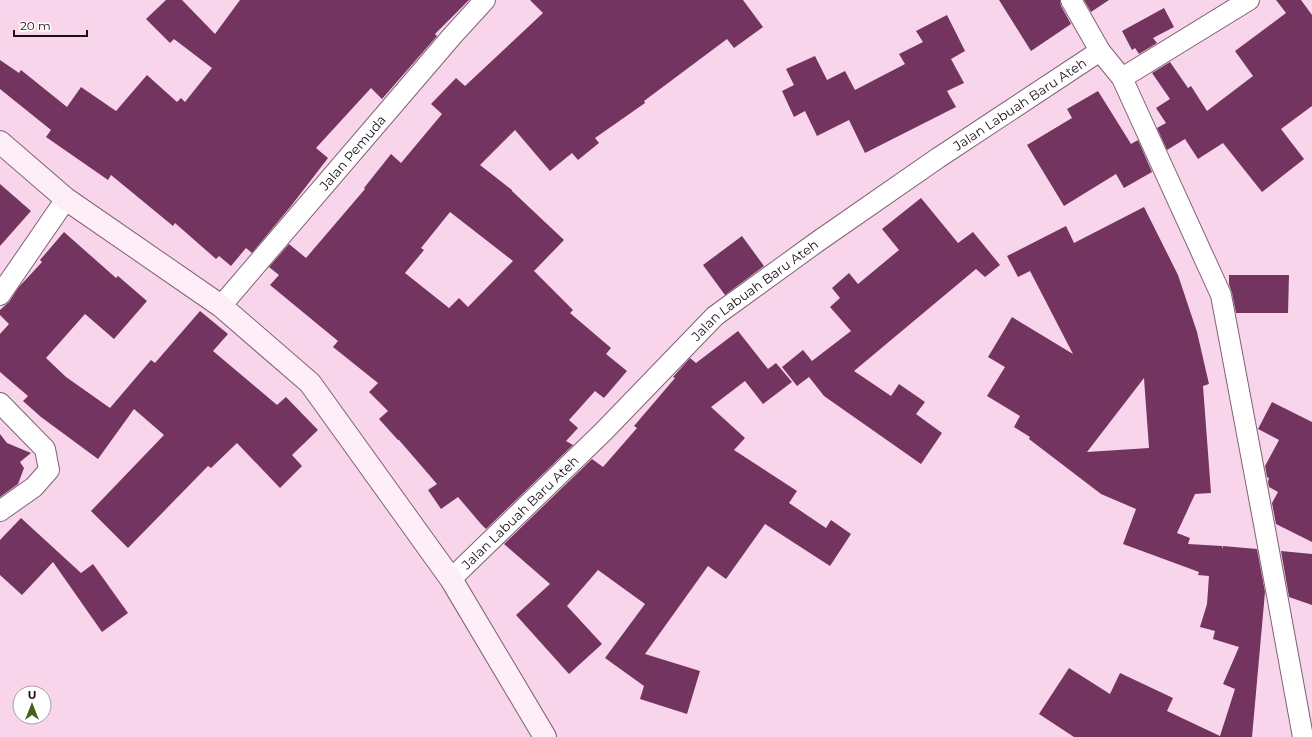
<svg xmlns="http://www.w3.org/2000/svg" width="1312" height="737" font-family="Montserrat,sans-serif">
	<rect width="100%" height="100%" fill="#f8d5ea"/>
	<g fill="#73345f" fill-rule="evenodd">
		<polygon points="166,0 182,0 215,34 240,0 469,0 435,34 437,36 382,99 371,88 316,148 328,158 291,206 252,253 246,248 231,266 219,256 216,259 175,223 173,226 111,175 108,180 46,137 51,130 0,89 0,60 19,73 21,70 67,107 81,87 116,111 147,75 177,102 181,98 185,102 212,68 174,39 170,43 146,19"/>
		<path d="M530 0H743L763 27 734 48 727 39 644 101 645 103 595 138 599 143 578 160 572 153 550 171 515 130 480 165 512 190V191L564 240 534 271 573 310 570 313 611 348 606 354 627 371 604 398 595 391 569 420 578 428 566 441 573 445 486 529 481 524 458 497 441 509 428 490 437 484 399 440H398L379 419 388 411 369 392 378 383 333 347 338 341 270 285 279 275 269 267 289 244 306 258 365 189 364 188 391 154 401 163 442 114 431 104 456 78 465 86 543 13ZM450 212 513 261 468 307 459 298 449 308 405 273 424 250 421 248Z"/>
		<polygon points="999,0 1060,0 1061,6 1071,24 1031,51"/>
		<polygon points="1084,0 1109,0 1091,12"/>
		<polygon points="1276,0 1301,0 1312,15 1312,106 1281,129 1304,159 1262,192 1223,143 1198,159 1185,139 1167,150 1157,128 1166,123 1156,108 1170,99 1152,73 1170,62 1188,88 1191,86 1207,111 1253,76 1235,51 1286,13"/>
		<polygon points="1164,8 1174,27 1153,38 1157,43 1139,54 1135,48 1132,50 1122,31"/>
		<polygon points="947,15 965,51 951,59 964,83 947,91 956,107 865,153 849,120 817,136 805,111 794,117 782,91 794,85 786,69 815,56 827,80 845,71 855,90 905,64 899,54 923,42 916,31"/>
		<polygon points="1098,91 1131,144 1138,140 1152,172 1124,188 1116,174 1064,206 1027,145 1072,118 1067,109"/>
		<polygon points="0,184 31,211 0,246"/>
		<polygon points="921,198 958,243 973,232 1000,265 985,277 976,269 854,371 891,396 899,384 925,402 916,414 942,433 921,464 824,396 809,377 797,386 782,367 803,350 812,361 851,331 830,307 840,298 832,288 849,273 858,284 899,250 882,229"/>
		<path d="M1144 207 1178 275 1197 332 1209 384 1203 386 1211 493 1195 494 1177 533 1190 538 1188 544 1222 546V549L1223 546 1257 549 1265 592 1252 737H1074L1039 714 1069 668 1110 694 1120 673 1173 698 1167 711 1220 736 1235 689 1223 684 1239 647 1213 639 1215 631 1200 627 1207 604 1209 576 1198 575 1199 572 1123 544 1136 509 1101 494 1029 439 1030 437 1014 427 1020 416 987 396 1005 367 988 357 1012 317 1073 354 1030 271 1018 277 1007 256 1066 226 1074 243ZM1144 378 1149 448 1087 452Z"/>
		<polygon points="64,232 116,278 118,276 147,301 114,339 85,314 46,358 66,377 110,408 151,360 155,363 200,311 228,334 213,351 277,405 286,397 318,430 292,455 302,466 280,488 237,443 211,468 208,466 128,548 91,511 116,485 117,486 116,485 164,435 134,409 98,459 41,417 23,401 28,396 0,372 0,334 9,324 0,315 0,310 9,302 18,288 42,262 40,260"/>
		<polygon points="742,236 764,266 725,295 703,265"/>
		<polygon points="1229,275 1289,275 1288,313 1236,313 1232,293 1229,284"/>
		<polygon points="738,331 768,369 776,363 792,382 763,404 745,381 711,407 745,438 734,450 797,491 789,503 826,528 831,520 851,534 830,566 765,524 726,579 708,566 645,654 700,671 687,714 640,699 644,686 605,658 645,604 598,570 567,606 602,644 569,674 516,615 550,584 504,544 592,459 603,467 637,428 634,426 675,378 673,377 690,358 696,363"/>
		<polygon points="1272,402 1312,422 1312,542 1276,524 1272,503 1278,492 1269,487 1268,482 1269,478 1267,477 1265,466 1279,440 1258,429"/>
		<polygon points="0,434 7,443 31,453 20,462 24,468 18,484 0,497"/>
		<polygon points="21,518 81,573 93,564 128,613 102,632 53,562 22,595 0,575 0,540"/>
		<polygon points="1281,551 1312,554 1312,605 1289,597"/>
	</g>
	<g fill="none" stroke-linecap="round" stroke-linejoin="round">
		<g stroke="#816275" stroke-width="22">
			<g id="street">
				<polyline points="1071,0 1100,51 1122,78 1221,295 1264,524 1303,737"/>
				<polyline points="1122,78 1249,0"/>
				<polyline points="0,295 66,199"/>
				<path id="s1" d="M221 306 453 35 485 0"/>
				<polyline points="0,403 45,449 49,470 34,487 0,511"/>
				<path id="s2" d="M451 579 603 432 715 316 817 242 938 158 1100 51"/>
			</g>
		</g>
		<g stroke="#816275" stroke-width="24">
			<polyline id="secondary" points="0,142 66,199 221,306 310,383 451,579 545,737"/>
		</g>
		<use href="#street" stroke="#fff" stroke-width="20"/>
		<use href="#secondary" stroke="#fdeef7" stroke-width="22"/>
	</g>
	<g text-anchor="middle" dominant-baseline="central" stroke-width="4" stroke-linejoin="round" paint-order="stroke">
		<g font-size="13" fill="#1b0f17" stroke="#fff">
			<text stroke="none"><textPath href="#s2" startOffset="744">Jalan Labuah Baru Ateh</textPath></text>
			<text stroke="none"><textPath href="#s1" startOffset="202">Jalan Pemuda</textPath></text>
			<text stroke="none"><textPath href="#s2" startOffset="420">Jalan Labuah Baru Ateh</textPath></text>
			<text stroke="none"><textPath href="#s2" startOffset="96">Jalan Labuah Baru Ateh</textPath></text>
		</g>
	</g>
	<g transform="translate(32 705)"><circle r="19" fill="#ffffff" stroke="#a49fa2"/>
	<path d="M0-3L7 15L0 10L-7 15Z" fill="#416218"/>
	<text y="-6" font-size="11" font-weight="bold" text-anchor="middle" fill="#1b0f17">U</text>
	</g>
	<path d="M14 30v6h73v-6" fill="none" stroke="#1b0f17" stroke-width="2"/>
	<text x="20" y="30" font-size="12" fill="#1b0f17" stroke="#ffffff" stroke-width="3" paint-order="stroke">20 m</text>
</svg>
